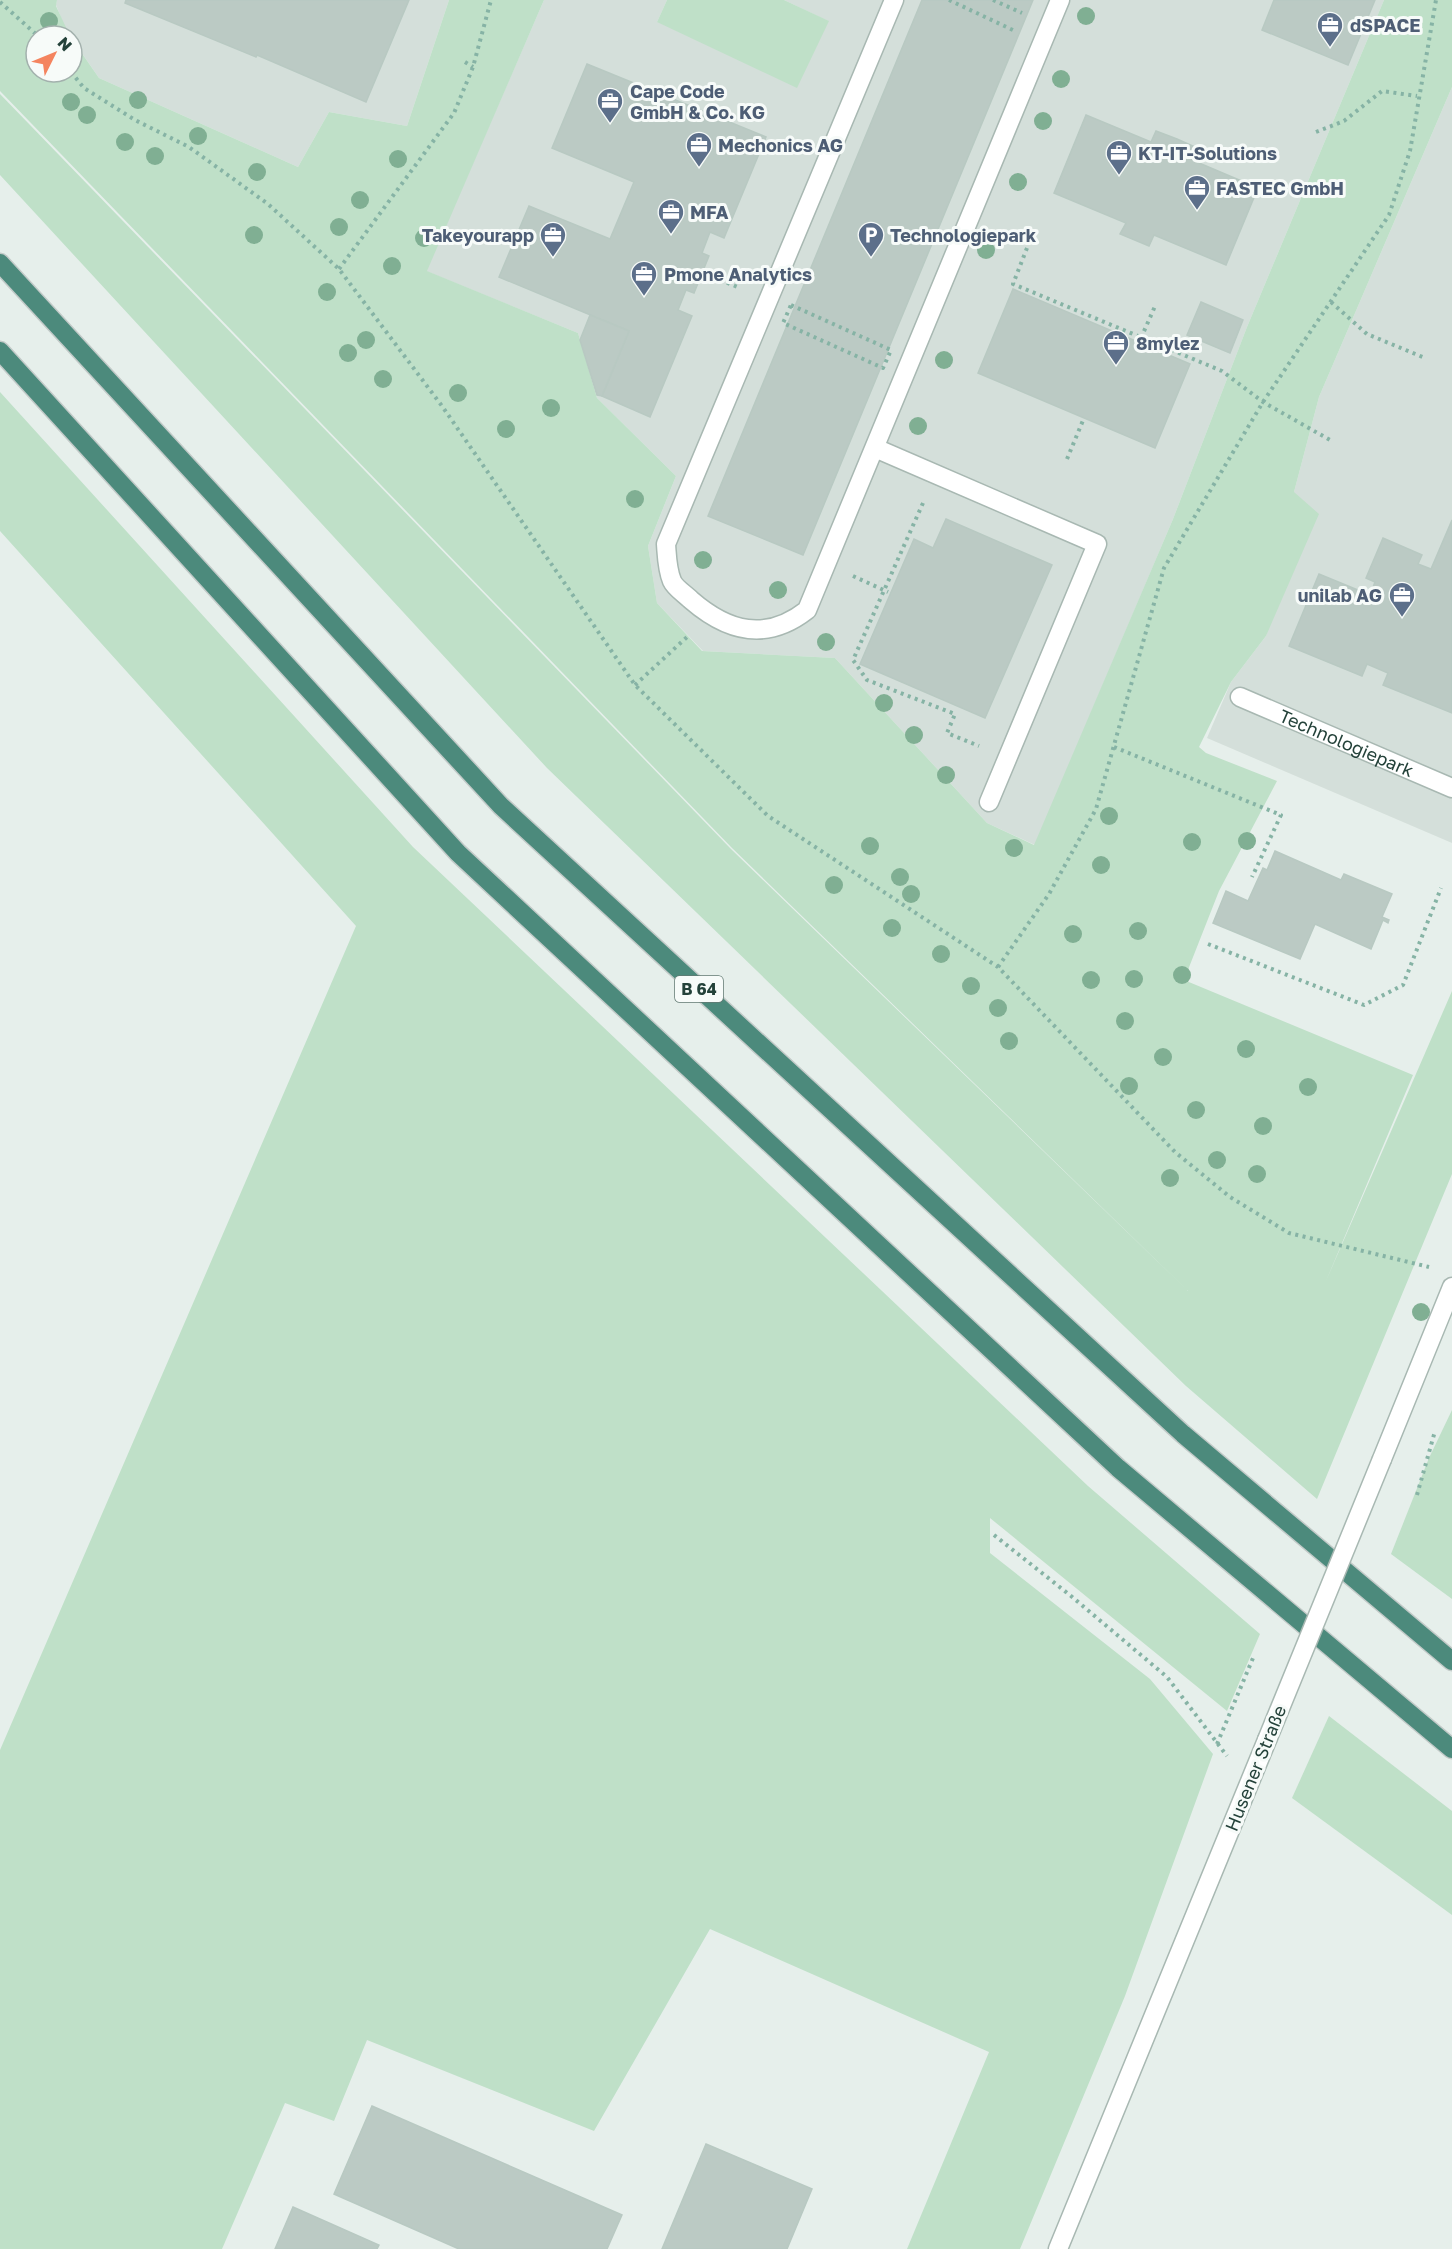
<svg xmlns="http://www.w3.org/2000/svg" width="1452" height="2249" font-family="'Golos Text',sans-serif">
	<rect width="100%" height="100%" fill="#e6efeb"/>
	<g fill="#d4dfda">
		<polygon points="57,0 449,0 407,126 329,112 298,167 99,78 66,30 56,5"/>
		<polygon points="544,0 667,0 657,22 828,21 784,0 1384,0 1247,327 1173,519 1035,845 987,823 835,658 703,651 657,603 648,546 676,476 597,398 578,333 426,271"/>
		<polygon points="1452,87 1452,843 1207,738 1231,682 1266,636 1294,492 1319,397"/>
	</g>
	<g fill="#bfe0c8">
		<polygon points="0,0 57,0 56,6 70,36 36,36 36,72 72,72 72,39 99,78 298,167 329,112 407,126 449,0 544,0 427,271 578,333 597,398 676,476 648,546 657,603 702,651 835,658 987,823 1034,845 1173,519 1247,327 1384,0 1452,0 1452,87 1319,397 1294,492 1319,514 1266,636 1231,682 1199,747 1206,753 1277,781 1219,891 1184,980 1413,1075 1326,1281 1452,991 1452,1174 1317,1499 1186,1386 547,768 0,175 0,94 731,849 1188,1291 732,848 0,91"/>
		<polygon points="667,0 784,0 829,21 797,88 657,22"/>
		<polygon points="0,392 413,847 1088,1486 1260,1634 1227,1711 990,1518 990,1553 1150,1679 1213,1754 1125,1996 1020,2249 907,2249 989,2052 710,1929 594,2131 367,2040 334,2121 285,2103 222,2249 0,2249 0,1750 356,926 0,531"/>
		<polygon points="1452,1410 1452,1599 1391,1554 1429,1458"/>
		<polygon points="1329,1716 1452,1811 1452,1915 1292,1798"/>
	</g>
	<g fill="#bbcac4" stroke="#b8c9c2" stroke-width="1.5">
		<polygon points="126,0 409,0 366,102 257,55 256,57 125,3"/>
		<polygon points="922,0 1033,0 803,555 708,516"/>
		<polygon points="1274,0 1375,0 1348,65 1262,30"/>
		<polygon points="587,64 766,137 724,238 710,232 702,253 709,256 694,293 686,290 678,310 692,316 650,417 602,396 629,331 499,277 529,206 610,239 634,182 552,148"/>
		<polygon points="1086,115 1151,142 1156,131 1177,139 1197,148 1192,160 1258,188 1226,265 1154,235 1149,246 1120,234 1126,223 1054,193"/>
		<polygon points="1013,289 1190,364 1155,448 978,373"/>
		<polygon points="1201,302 1243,320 1230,353 1187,335"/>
		<polygon points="590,315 629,331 602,396 597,395 580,340"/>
		<polygon points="946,519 1052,565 985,718 860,664 914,539 933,548"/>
		<polygon points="1452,520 1452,713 1383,685 1388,673 1367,664 1362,676 1289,646 1319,574 1370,595 1375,582 1366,578 1383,538 1422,555 1418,564 1431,569"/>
		<polygon points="1275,851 1341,880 1344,874 1392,894 1382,917 1389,920 1388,923 1383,920 1371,949 1315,924 1300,959 1213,923 1226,891 1248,901 1263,868 1267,870"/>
		<polygon points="372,2106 622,2215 607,2249 459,2249 334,2194"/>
		<polygon points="706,2144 812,2189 787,2249 662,2249"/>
		<polygon points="293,2207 379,2245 377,2249 275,2249"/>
	</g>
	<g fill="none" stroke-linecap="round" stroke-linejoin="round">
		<g stroke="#a8b8b2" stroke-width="21">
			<g id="service">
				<path d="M894 0 666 544C667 557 667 569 672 581 675 588 685 594 691 600 728 632 766 642 807 610L1060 0"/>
				<polyline points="875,448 1097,544 989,802"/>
				<path id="s1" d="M1240 697 1452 788"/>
			</g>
		</g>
		<g stroke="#a8b8b2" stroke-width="21">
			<g id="minor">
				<polyline points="1382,1459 1452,1287"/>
				<polyline points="1058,2249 1267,1740"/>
			</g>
		</g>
		<g stroke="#c2cac8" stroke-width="21">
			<g id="trunk">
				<polyline points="0,263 501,806 1183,1434 1452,1661"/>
				<polyline points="0,351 458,853 1118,1468 1452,1749"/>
			</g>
		</g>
		<g stroke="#86b3a5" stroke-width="4" stroke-dasharray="3 4.5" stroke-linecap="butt">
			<polyline points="949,0 1015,31"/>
			<polyline points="993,0 1022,13"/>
			<polyline points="0,2 38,36"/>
			<polyline points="465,62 473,67"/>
			<polyline points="71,72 84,88 135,120 189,147 268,204 339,269 442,406 635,685 768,816 998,967 1175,1152 1230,1197 1289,1233 1429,1267"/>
			<polyline points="1316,132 1344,121 1382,91 1417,96"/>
			<polyline points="1027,248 1013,284 1222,371 1263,402 1330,440"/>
			<polyline points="339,269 454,113 473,67 491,0"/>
			<polyline points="713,277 740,288"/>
			<polyline points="1331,302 1367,334 1425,358"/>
			<polygon points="791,305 891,350 883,368 783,323"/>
			<polyline points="1141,338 1156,304"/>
			<polyline points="1067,459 1084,418"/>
			<polyline points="923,503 853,660 867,680 955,714 947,733 979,746"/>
			<polyline points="853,576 888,592"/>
			<polyline points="635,685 687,637"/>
			<polyline points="1114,747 1281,815 1252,877"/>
			<polyline points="1208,944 1364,1005 1403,985 1441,888"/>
			<polyline points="998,967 1049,894 1096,809 1164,568 1263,402 1389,215 1410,151 1436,0"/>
			<polyline points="1417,1495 1435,1431"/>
			<polyline points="994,1535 1071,1596 1167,1677 1227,1756"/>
			<polyline points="1217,1744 1253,1658"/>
		</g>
		<use href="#service" stroke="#fff" stroke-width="18"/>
		<use href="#minor" stroke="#fff" stroke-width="18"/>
		<use href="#trunk" stroke="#4c8a7c" stroke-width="18"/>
		<g stroke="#a8b8b2" stroke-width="21" stroke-linecap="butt">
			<polyline id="minor-bridge" points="1267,1740 1382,1459"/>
		</g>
		<use href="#minor-bridge" stroke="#fff" stroke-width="18"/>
	</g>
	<g fill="#80af93">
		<circle cx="1086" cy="16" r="9"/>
		<circle cx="49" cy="21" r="9"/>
		<circle cx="1061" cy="79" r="9"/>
		<circle cx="138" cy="100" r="9"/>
		<circle cx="71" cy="102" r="9"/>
		<circle cx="87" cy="115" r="9"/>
		<circle cx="1043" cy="121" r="9"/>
		<circle cx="198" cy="136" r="9"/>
		<circle cx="125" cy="142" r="9"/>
		<circle cx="155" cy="156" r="9"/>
		<circle cx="398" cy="159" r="9"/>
		<circle cx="257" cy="172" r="9"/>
		<circle cx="1018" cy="182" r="9"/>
		<circle cx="360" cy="200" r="9"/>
		<circle cx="339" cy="227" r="9"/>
		<circle cx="254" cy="235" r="9"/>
		<circle cx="424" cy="238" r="9"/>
		<circle cx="986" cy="250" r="9"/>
		<circle cx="392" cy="266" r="9"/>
		<circle cx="327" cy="292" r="9"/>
		<circle cx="366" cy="340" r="9"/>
		<circle cx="348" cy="353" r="9"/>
		<circle cx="944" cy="360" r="9"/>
		<circle cx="383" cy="379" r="9"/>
		<circle cx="458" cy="393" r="9"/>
		<circle cx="551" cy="408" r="9"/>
		<circle cx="918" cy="426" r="9"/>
		<circle cx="506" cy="429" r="9"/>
		<circle cx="635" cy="499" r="9"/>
		<circle cx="703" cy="560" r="9"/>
		<circle cx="778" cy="590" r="9"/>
		<circle cx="826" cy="642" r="9"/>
		<circle cx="884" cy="703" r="9"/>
		<circle cx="914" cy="735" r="9"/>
		<circle cx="946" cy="775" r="9"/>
		<circle cx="1109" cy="816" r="9"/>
		<circle cx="1247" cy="841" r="9"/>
		<circle cx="1192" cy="842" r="9"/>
		<circle cx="870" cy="846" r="9"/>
		<circle cx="1014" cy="848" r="9"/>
		<circle cx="1101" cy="865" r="9"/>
		<circle cx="900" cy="877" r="9"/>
		<circle cx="834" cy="885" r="9"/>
		<circle cx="911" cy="894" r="9"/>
		<circle cx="892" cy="928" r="9"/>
		<circle cx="1138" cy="931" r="9"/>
		<circle cx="1073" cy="934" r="9"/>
		<circle cx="941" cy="954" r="9"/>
		<circle cx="1182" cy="975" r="9"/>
		<circle cx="1134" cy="979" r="9"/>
		<circle cx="1091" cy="980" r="9"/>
		<circle cx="971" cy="986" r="9"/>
		<circle cx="998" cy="1008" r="9"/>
		<circle cx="1125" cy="1021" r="9"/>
		<circle cx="1009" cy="1041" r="9"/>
		<circle cx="1246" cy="1049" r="9"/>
		<circle cx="1163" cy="1057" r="9"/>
		<circle cx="1129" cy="1086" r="9"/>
		<circle cx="1308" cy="1087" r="9"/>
		<circle cx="1196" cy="1110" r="9"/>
		<circle cx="1263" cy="1126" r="9"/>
		<circle cx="1217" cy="1160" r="9"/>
		<circle cx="1257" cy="1174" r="9"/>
		<circle cx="1170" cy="1178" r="9"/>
		<circle cx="1421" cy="1312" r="9"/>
	</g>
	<defs>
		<g id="office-pin" transform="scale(1.35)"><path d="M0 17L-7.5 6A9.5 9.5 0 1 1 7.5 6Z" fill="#5c6f8a" stroke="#f7fbf9"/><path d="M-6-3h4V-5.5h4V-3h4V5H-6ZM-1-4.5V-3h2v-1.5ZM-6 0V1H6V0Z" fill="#fff"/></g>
		<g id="parking-pin" transform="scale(1.35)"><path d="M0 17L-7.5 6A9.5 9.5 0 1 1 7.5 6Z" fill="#5c6f8a" stroke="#f7fbf9"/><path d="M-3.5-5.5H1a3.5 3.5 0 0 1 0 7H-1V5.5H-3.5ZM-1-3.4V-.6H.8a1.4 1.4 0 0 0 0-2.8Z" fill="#fff"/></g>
	</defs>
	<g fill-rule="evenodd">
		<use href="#office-pin" x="1330" y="25"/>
		<use href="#office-pin" x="610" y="101"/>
		<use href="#office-pin" x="699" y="145"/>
		<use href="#office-pin" x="1119" y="153"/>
		<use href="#office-pin" x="1197" y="188"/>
		<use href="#office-pin" x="671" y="212"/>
		<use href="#office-pin" x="553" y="235"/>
		<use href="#parking-pin" x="871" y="235"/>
		<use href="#office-pin" x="644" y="274"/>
		<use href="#office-pin" x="1116" y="343"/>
		<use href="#office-pin" x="1402" y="595"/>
	</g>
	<g text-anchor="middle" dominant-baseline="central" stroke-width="6" stroke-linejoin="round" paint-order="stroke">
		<rect fill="#f7fbf9" stroke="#637a73" stroke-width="1.5" x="675" y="976" width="48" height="26" rx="4.5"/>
		<g font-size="16" font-weight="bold" fill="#24423a">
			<text x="699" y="989">B 64</text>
		</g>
		<g font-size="18" font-weight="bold" fill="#4e5e75" stroke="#f7fbf9" text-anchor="start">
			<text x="1350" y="25">dSPACE</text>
			<text x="630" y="91">Cape Code<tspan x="630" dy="21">GmbH &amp; Co. KG</tspan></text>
			<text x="718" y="145">Mechonics AG</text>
			<text x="1138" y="153">KT-IT-Solutions</text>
			<text x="1216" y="188">FASTEC GmbH</text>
			<text x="690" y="212">MFA</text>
			<text x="534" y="235" text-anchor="end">Takeyourapp</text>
			<text x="890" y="235">Technologiepark</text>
			<text x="664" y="274">Pmone Analytics</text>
			<text x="1136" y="343">8mylez</text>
			<text x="1382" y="595" text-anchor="end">unilab AG</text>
		</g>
		<g font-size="18" fill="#24423a" stroke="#f7fbf9">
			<text stroke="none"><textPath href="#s1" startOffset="116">Technologiepark</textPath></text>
			<text transform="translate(1255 1768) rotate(-68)">Husener Straße</text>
		</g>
	</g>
	<g transform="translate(54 54) rotate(47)"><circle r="28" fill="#f7fbf9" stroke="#a3b1ad" stroke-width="1.5"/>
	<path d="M0-4.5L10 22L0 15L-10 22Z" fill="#f4845f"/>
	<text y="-9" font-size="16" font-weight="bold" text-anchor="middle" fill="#24423a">N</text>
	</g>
</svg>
